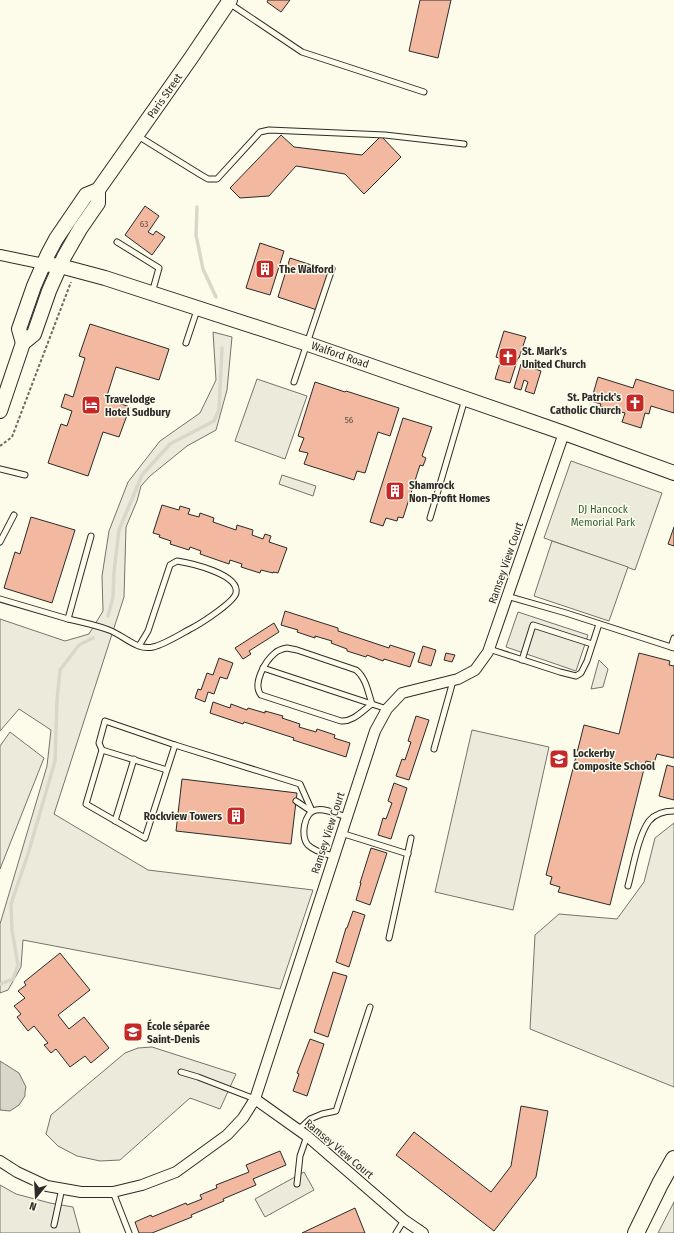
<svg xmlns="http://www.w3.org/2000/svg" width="674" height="1233" font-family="'Fira Sans Condensed',sans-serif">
	<rect width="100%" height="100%" fill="#fdfbea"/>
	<g fill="#ecebdb" stroke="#74746e">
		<polygon points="213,332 232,337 227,390 216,430 187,446 150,476 141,486 137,501 126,527 124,597 54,814 148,870 313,890 280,989 23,940 21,967 8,990 0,993 0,924 47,766 51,730 19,709 0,731 0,619 65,641 89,634 103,611 102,576 109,531 128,482 160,441 200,413 216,380"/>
		<polygon points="571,461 662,493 635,570 544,538"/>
		<polygon points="472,730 549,747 513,910 435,892"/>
		<polygon points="674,823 674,1087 530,1029 535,935 559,914 617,919 644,882 655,838"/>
		<polygon points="674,1202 674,1233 658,1233"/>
	</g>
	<g fill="#eceadb" stroke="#74746e">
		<polygon points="257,379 307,396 285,459 235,441"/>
		<polygon points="282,475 316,486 313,496 279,484"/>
		<polygon points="552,541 628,567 609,621 534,596"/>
		<polygon points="518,612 588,635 576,671 506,647"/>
		<polygon points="599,660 608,669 603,687 591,689"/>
		<polygon points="10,732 44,758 0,869 0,746"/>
		<polygon points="152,1047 236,1074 220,1109 190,1098 120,1160 100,1161 77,1156 58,1146 46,1134 51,1115 125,1053 138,1048"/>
		<polygon points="304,1172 314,1190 265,1217 255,1199"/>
		<polygon points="0,1185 16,1194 50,1203 73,1207 80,1233 0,1233"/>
	</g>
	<polygon fill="#d8d7c9" stroke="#74746e" points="0,1061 19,1073 26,1087 25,1092 25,1096 19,1105 10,1111 0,1110"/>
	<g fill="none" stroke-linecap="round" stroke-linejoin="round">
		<g stroke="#d8d7c9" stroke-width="3.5">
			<polyline points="197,207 196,235 203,269 216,297"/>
			<polyline points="108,616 113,597 114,572 119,530 142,475 170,444 214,421 219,410 222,348"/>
			<polyline points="0,984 13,979 18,965 12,930 11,904 28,854 55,761 57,700 60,670 79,645 93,638"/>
		</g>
	</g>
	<g fill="#f2b8a0" stroke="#2b2b2b">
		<polygon points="268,0 290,0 281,12 267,2"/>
		<polygon points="420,0 451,0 438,58 409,51"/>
		<polygon points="281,135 294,147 362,155 381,136 401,157 364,194 345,174 296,166 269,196 240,198 230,188"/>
		<polygon points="145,206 159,216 148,232 153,235 156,231 165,237 152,255 125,235"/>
		<polygon points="260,243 284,251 270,295 246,288"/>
		<polygon points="290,258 330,271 317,310 278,297"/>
		<polygon points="90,324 169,349 159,380 116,367 106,399 130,407 119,437 103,432 88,476 48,463 61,424 67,426 72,411 61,407 65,394 73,397 85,358 79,356"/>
		<polygon points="504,331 526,337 519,358 518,358 510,383 495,379 501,359 496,357"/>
		<polygon points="521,364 541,371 534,394 525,391 528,382 524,380 521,390 514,388"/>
		<polygon points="598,377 633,388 636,379 674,391 674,413 651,406 649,414 645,413 641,428 622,422 625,413 613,410 611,414 601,411 603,407 600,406 601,404 591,401"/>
		<polygon points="315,382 345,392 346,391 399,408 390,436 378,432 365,473 357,471 354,480 304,464 308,453 299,451 304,438 298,436"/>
		<polygon points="403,418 432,427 422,456 426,458 423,466 420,465 403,518 398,517 397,521 386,518 383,526 370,522"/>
		<polygon points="162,505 179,510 180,506 190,509 188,514 199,517 200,513 214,518 213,522 236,530 237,525 253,530 252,535 263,539 265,534 271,536 269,542 287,548 278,573 273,572 273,573 261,570 260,573 241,567 242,564 230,560 229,564 200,554 201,551 190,547 189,550 170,544 171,541 159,537 160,535 153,533"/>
		<polygon points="31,517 75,530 52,603 4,588 15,552 20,554"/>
		<polygon points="674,527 674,546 668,544"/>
		<polygon points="285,611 338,628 338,631 389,648 390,645 415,653 410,667 384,659 383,661 367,655 366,657 347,651 347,649 331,643 332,641 315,636 315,638 297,632 298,630 281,625"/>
		<polygon points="274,623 279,632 249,651 251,654 243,659 235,648"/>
		<polygon points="423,646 436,650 431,666 418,662"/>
		<polygon points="446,653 455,655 452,662 444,660"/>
		<polygon points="639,653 670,661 669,665 674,666 674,758 657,754 654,763 646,761 610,905 558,892 560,887 550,884 552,877 546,875 584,725 619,734"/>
		<polygon points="219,658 233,663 227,679 220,677 214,694 208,692 205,702 195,698 198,689 201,690 207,673 213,675"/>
		<polygon points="213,702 230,708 231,704 247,710 248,708 265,713 265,711 283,716 282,718 300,724 299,727 316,732 317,729 335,735 334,738 350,743 346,757 293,740 294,738 244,722 243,724 210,713"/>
		<polygon points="416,716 429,720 409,780 396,776 402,759 405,760 411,742 408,741"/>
		<polygon points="667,765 674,767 674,800 659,796"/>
		<polygon points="182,779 297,793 291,844 176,831"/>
		<polygon points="394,783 407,788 391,839 378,835 383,818 386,819 392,803 388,801"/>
		<polygon points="371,848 387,853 370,905 356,900 361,883 360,883"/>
		<polygon points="353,911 365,915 349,967 336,962 346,928 347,928"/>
		<polygon points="60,953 90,990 58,1015 69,1029 84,1017 109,1048 91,1063 85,1056 70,1067 56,1049 51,1053 44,1045 48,1043 34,1026 28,1031 17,1017 21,1014 14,1006 25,998 18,991 26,985 24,982"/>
		<polygon points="333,972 347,976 328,1037 314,1032"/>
		<polygon points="310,1039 324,1044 307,1096 293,1091 299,1074 297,1073"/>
		<polygon points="521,1106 548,1111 536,1177 494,1231 396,1155 414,1132 491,1192 511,1166"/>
		<polygon points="280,1151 286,1165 253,1179 256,1185 223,1199 224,1201 191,1215 192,1217 152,1233 139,1233 135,1222 151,1215 152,1217 186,1203 187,1205 202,1199 200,1195 217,1188 216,1185 249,1172 246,1165"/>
		<polygon points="355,1208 365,1233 302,1233"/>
	</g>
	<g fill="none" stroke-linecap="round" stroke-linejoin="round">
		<g stroke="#2b2b2b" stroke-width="7">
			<g id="lane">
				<polyline points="229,3 302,52 424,92"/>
				<polyline points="138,136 201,175 208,179 217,179 260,132 269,130 385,135 464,144"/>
				<polyline points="117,242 159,268 152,293"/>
				<polyline points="186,343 197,310"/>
				<polyline points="294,382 332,269"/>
				<polyline points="0,469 25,475"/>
				<polyline points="430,518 465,399"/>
				<polyline points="0,542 14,515"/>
				<polyline points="507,596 566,613 674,648"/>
				<polyline points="0,599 68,619 91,536"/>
				<path d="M68 619C82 622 96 625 109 630 123 635 137 651 153 647 164 645 184 632 194 627 203 622 234 602 236 593 240 574 190 563 177 561L170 565 148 631 139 646"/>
				<polyline points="671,647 674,638"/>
				<path d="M287 648 297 650 356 670C366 678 368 692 372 704 362 711 353 722 341 721L261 695C252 684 265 661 275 653 278 650 282 649 287 648Z"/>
				<polyline points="489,649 560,672 576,676 581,673 587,661 599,624"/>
				<polyline points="522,660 533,625 592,644"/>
				<polyline points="263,668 387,709"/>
				<polyline points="434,749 453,681"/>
				<polyline points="102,750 99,743 105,721 175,745"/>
				<polyline points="167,770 102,750 86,804 145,838 175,745 300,784 312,811"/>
				<polyline points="296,801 311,811"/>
				<polyline points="115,821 134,759"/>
				<polyline points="341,833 408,854"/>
				<path d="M333 856C325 854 314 851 308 845 300 837 304 812 316 810 325 808 337 814 346 817"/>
				<path d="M628 886C633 868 638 836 649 821 655 814 665 811 674 811"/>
				<polyline points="389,938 411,838"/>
				<polyline points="181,1072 198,1077 255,1099"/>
				<polyline points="298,1130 310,1119 322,1114 336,1111 370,1007"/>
				<polyline points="297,1184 300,1156 307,1136"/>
				<polyline points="113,1192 129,1233"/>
				<polyline points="54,1225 62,1188"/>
				<polyline points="396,1233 404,1220"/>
			</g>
		</g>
		<g stroke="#2b2b2b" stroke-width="12">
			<g id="street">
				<polyline points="0,255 44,264"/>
				<polyline points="255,1099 307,1136 404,1220 423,1233"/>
				<polyline points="0,1161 17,1172 47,1186 81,1192 113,1192 142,1185 176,1172 227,1135 243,1118 255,1099 375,731 387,709 402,693 458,679 475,670 488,652 564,433"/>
			</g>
		</g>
		<g stroke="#2b2b2b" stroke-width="16">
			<g id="secondary">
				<polyline points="44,264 60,266 105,278 308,344 564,433 674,473"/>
				<polyline points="23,343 19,329 34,286 48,254 56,239 86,195 98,190 191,58 230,0"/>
				<polyline points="0,411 23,343 34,334 49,291 64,257 80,229 98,203 98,190"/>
			</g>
		</g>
		<g stroke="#2b2b2b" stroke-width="18">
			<polyline id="primary" points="636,1233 660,1184 674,1159"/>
		</g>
		<polyline stroke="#6a6964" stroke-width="2" stroke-dasharray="3 2" stroke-linecap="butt" points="0,446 12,437 71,282"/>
		<use href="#lane" stroke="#fdfbea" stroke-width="5"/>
		<use href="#street" stroke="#fdfbea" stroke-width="10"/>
		<use href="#secondary" stroke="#fdfbea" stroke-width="14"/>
		<use href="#primary" stroke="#fdfbea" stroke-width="16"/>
	</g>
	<defs>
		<g id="building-square" transform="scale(1)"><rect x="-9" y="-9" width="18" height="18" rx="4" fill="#c62828" stroke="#fdfbea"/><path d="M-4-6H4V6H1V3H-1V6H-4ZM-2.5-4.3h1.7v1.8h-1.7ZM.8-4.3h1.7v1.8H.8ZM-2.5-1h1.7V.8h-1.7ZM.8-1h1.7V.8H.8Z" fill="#fff"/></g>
		<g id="church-square" transform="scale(1)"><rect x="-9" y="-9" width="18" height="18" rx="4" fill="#c62828" stroke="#fdfbea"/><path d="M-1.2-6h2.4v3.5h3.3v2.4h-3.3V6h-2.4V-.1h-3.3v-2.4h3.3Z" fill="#fff"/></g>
		<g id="hotel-square" transform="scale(1)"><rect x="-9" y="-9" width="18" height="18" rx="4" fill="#c62828" stroke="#fdfbea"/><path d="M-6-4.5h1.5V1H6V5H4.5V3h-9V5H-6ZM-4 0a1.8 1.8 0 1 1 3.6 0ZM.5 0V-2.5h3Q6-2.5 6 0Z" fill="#fff"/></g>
		<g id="school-square" transform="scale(1)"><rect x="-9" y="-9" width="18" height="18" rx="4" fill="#c62828" stroke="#fdfbea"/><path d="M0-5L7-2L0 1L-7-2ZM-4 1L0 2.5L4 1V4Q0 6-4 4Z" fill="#fff"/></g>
	</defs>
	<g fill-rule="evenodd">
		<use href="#building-square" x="265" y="269"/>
		<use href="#church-square" x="508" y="357"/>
		<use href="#church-square" x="635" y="403"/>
		<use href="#hotel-square" x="91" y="405"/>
		<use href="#building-square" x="395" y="491"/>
		<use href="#school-square" x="559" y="759"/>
		<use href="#building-square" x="236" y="816"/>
		<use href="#school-square" x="133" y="1032"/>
	</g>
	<g text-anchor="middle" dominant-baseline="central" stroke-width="3" stroke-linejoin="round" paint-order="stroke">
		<g font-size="9" fill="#5d4e48">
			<text x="144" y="224">63</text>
			<text x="349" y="420">56</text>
		</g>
		<g font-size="11" fill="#2b2b2b" stroke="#fdfbea">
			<text transform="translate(165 96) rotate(-55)">Paris Street</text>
			<text transform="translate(340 355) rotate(19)">Walford Road</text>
			<text transform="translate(506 563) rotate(-71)">Ramsey View Court</text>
			<text transform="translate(328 833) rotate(-72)">Ramsey View Court</text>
			<text transform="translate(339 1149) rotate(40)">Ramsey View Court</text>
		</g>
		<g font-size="11" font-weight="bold" fill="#2b2b2b" stroke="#fdfbea" text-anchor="start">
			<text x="279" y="269">The Walford</text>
			<text x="522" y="351">St. Mark’s<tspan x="522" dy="13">United Church</tspan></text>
			<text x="621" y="397" text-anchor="end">St. Patrick's<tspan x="621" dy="13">Catholic Church</tspan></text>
			<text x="105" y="399">Travelodge<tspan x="105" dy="13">Hotel Sudbury</tspan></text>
			<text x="409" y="485">Shamrock<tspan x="409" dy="13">Non-Profit Homes</tspan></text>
			<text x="573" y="753">Lockerby<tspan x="573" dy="13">Composite School</tspan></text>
			<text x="222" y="816" text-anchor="end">Rockview Towers</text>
			<text x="147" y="1026">École séparée<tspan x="147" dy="13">Saint-Denis</tspan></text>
		</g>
		<g font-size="11" fill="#34623c" stroke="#fdfbea">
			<text x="603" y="509">DJ Hancock<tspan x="603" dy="13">Memorial Park</tspan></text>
		</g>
	</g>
	<g transform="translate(36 1197) rotate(198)" stroke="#fdfbea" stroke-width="3" paint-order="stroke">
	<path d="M0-3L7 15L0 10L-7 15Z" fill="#2b2b2b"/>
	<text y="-6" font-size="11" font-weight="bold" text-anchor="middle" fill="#2b2b2b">N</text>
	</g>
</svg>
